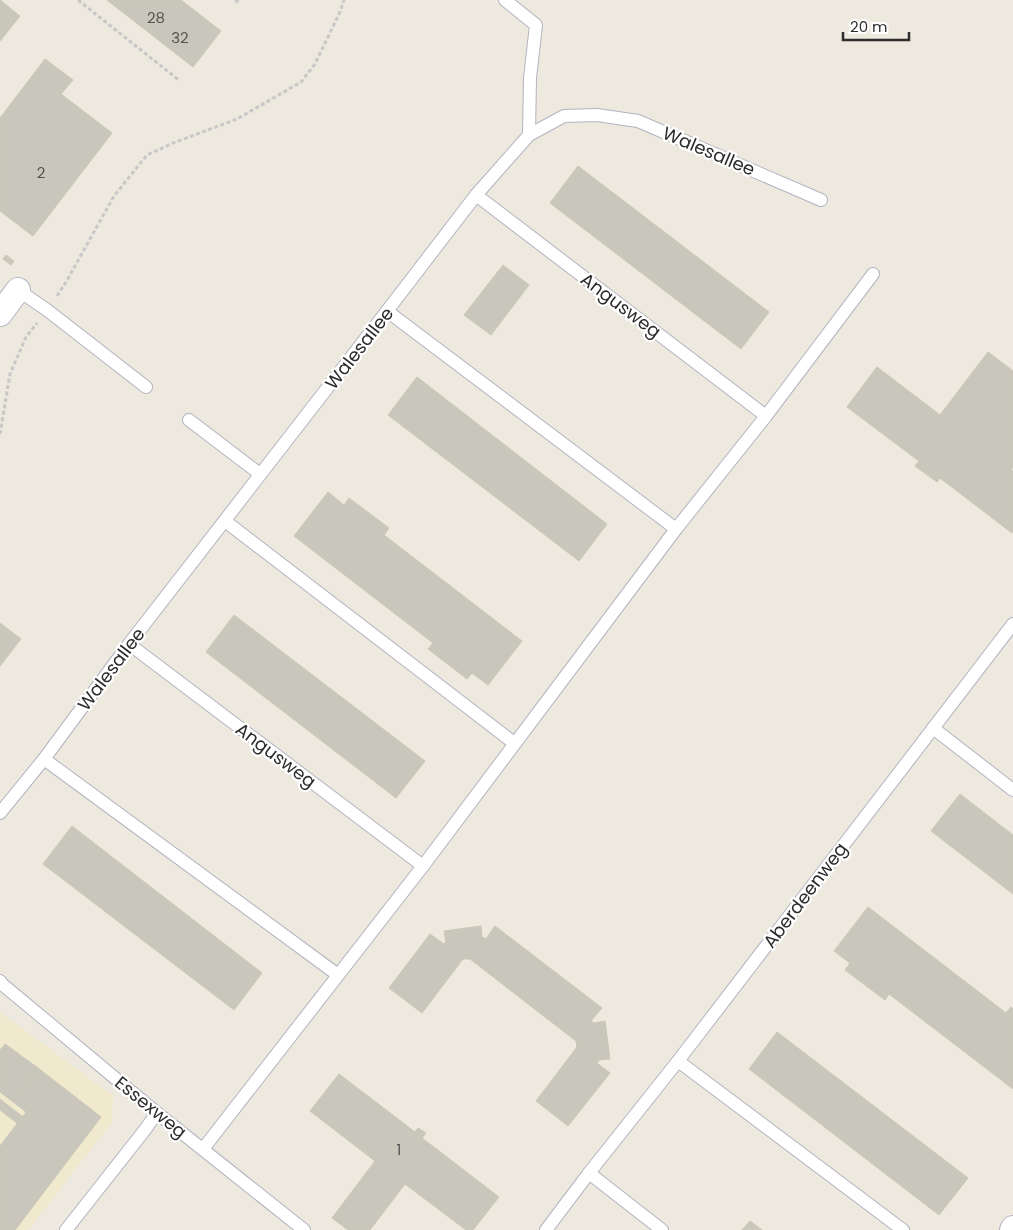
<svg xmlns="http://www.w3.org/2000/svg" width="1013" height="1230" font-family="Poppins,sans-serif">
	<rect width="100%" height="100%" fill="#eee9de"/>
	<polygon fill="#f0e9cd" points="0,1012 113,1096 112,1122 28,1230 0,1230"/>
	<g fill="#c9c7bc" stroke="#cac6b7">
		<polygon points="0,0 20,16 0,41"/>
		<polygon points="107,0 181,0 221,31 193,67"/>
		<polygon points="45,59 73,80 61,94 112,133 33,236 0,211 0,118"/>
		<polygon points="578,166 769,312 741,349 550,203"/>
		<polygon points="6,255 14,261 11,265 3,259"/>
		<polygon points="503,265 529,285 491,335 464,315"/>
		<polygon points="988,352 1013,371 1013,467 1011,470 1013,471 1013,531 1012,533 940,478 937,482 915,466 919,461 847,407 877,367 940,415"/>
		<polygon points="417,377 607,524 579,561 388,415"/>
		<polygon points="328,492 344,505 349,498 389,528 384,535 522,641 488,685 472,673 467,679 428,649 433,643 294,536"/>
		<polygon points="234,615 425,761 396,798 206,652"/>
		<polygon points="0,623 21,639 0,666"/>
		<polygon points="960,794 1013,835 1013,894 931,831"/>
		<polygon points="72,826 262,973 234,1010 43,864"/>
		<polygon points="868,907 1006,1013 1011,1007 1013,1009 1013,1089 889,994 885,1000 845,970 850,963 834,951"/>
		<polygon points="481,926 482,937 486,939 495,926 602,1008 591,1021 594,1023 605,1021 610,1059 599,1060 597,1063 610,1073 568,1126 536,1101 577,1047 576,1041 470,959 463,959 422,1013 389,988 430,934 444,944 446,942 444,931"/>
		<polygon points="777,1032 968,1178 939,1215 749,1069"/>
		<polygon points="5,1044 38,1068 12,1101 0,1092 0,1050"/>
		<polygon points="38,1068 101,1117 15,1230 0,1230 0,1146 26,1112 12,1101"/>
		<polygon points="339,1074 415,1132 418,1128 426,1133 422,1138 499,1197 473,1230 466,1230 405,1184 370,1230 348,1230 332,1218 375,1161 310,1111"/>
		<polygon points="0,1099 23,1117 17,1123 0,1110"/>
		<polygon points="750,1221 762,1230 742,1230"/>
	</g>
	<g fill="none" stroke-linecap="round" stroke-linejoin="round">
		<g stroke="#b2b3c0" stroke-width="14">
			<g id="service">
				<polyline points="505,0 536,25 530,78 529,135"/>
				<polyline points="476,195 766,416"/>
				<polyline points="18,290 47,310 146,387"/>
				<polyline points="387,311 676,529"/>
				<polyline points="189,420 260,474"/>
				<polyline points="225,521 514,743"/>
				<polyline points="129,644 423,866"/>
				<polyline points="933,728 1013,790"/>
				<polyline points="44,759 338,975"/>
				<polyline points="0,813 44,759 129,644 387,311 476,195 529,135 564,116 597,115 638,121 821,200"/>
				<polyline points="0,981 2,984 157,1113 304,1230"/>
				<polyline points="678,1061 903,1230"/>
				<polyline points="203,1149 423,866 676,529 766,416 873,274"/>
				<polyline points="589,1173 662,1230"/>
				<polyline points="66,1230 144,1131 157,1113"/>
				<polyline points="546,1230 589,1173 678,1061 1013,624"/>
			</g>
		</g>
		<g stroke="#b2b3c0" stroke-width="26">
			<g id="minor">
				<polyline points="0,314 18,290"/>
				<polyline points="1012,1230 1013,1228"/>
			</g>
		</g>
		<g stroke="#c8c8c8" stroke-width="3" stroke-dasharray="4 2.5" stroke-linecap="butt">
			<polyline points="78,0 180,81"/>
			<polyline points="235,0 240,3"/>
			<polyline points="57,296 66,282 114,196 147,155 173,143 237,119 301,82 315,64 340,12 344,0"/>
			<polyline points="0,434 10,374 26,337 37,323"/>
		</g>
		<use href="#service" stroke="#fff" stroke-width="12"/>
		<use href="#minor" stroke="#fff" stroke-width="24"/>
	</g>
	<g text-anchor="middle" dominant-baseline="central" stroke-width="4.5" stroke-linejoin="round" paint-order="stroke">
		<g font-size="15" fill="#535350">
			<text x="156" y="17">28</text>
			<text x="180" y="37">32</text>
			<text x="41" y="172">2</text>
			<text x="399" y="1149">1</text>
		</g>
		<g font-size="18" fill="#2c2c2c" stroke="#fff">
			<text transform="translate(709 151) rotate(23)">Walesallee</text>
			<text transform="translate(621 305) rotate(37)">Angusweg</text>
			<text transform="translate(359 348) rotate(-52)">Walesallee</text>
			<text transform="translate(111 669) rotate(-53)">Walesallee</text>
			<text transform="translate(276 755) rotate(37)">Angusweg</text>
			<text transform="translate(805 895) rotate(-53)">Aberdeenweg</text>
			<text transform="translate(151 1107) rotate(39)">Essexweg</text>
		</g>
	</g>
	<path d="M843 32v8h66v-8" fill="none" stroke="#2c2c2c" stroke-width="2.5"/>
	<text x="850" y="32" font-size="15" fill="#2c2c2c" stroke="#ffffff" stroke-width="4" paint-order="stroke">20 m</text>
</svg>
